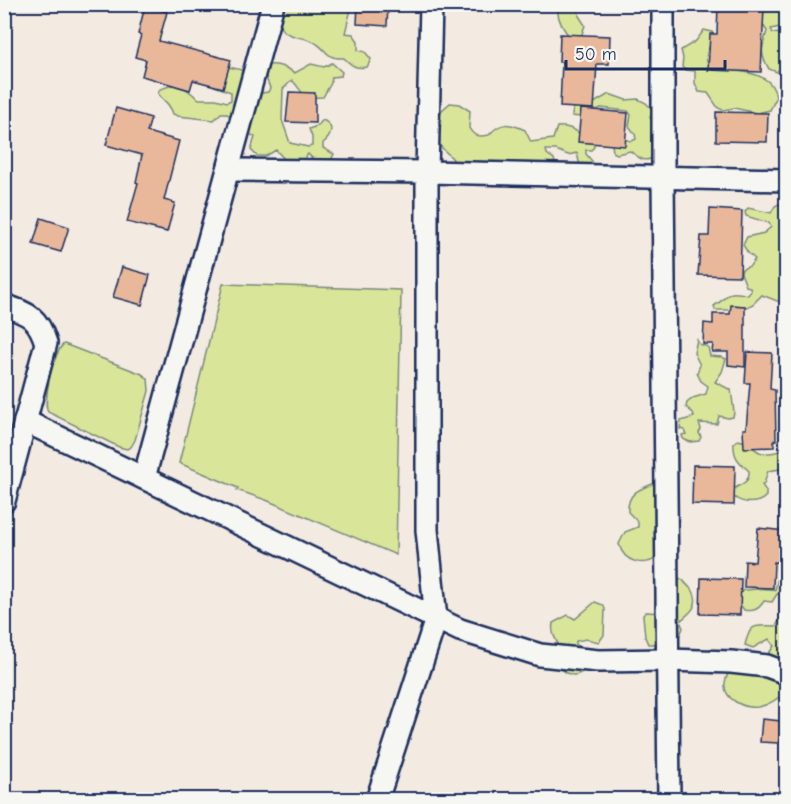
<svg xmlns="http://www.w3.org/2000/svg" width="791" height="804" font-family="'Comic Neue',sans-serif">
	<rect width="100%" height="100%" fill="#f3eae1"/>
	<filter id="ink" filterUnits="userSpaceOnUse"><feTurbulence type="fractalNoise" baseFrequency=".0167" numOctaves="2"/><feDisplacementMap in="SourceGraphic" scale="12" xChannelSelector="R" yChannelSelector="G"/><feConvolveMatrix kernelMatrix="1 2 1 2 8 2 1 2 1" color-interpolation-filters="sRGB"/></filter>
	<g filter="url(#ink)">
		<g fill="#d9e699" stroke="#7a8a7c" stroke-width="1.5">
			<path d="M284 5H352L345 33 353 34 358 41V50L365 52 371 59 367 67C356 69 352 66 344 58 323 59 328 48 312 41 303 37 287 37 281 28 276 20 281 11 284 5Z"/>
			<path d="M558 5H578L579 16 585 25 581 37 572 39C563 30 556 17 558 5Z"/>
			<path d="M759 5H779L784 10 780 27 771 29 773 33 782 34 784 48 786 47V59L780 60V68L777 72 769 69C759 52 762 49 767 31L763 25 762 8Z"/>
			<path d="M704 30 712 32 714 36C711 45 703 55 708 64 717 66 727 70 736 71 754 73 774 77 776 98L770 110 757 113 734 108 723 110 718 108 708 93 699 92 695 83V71L685 70 682 67 683 58 681 50 696 41Z"/>
			<path d="M332 63 342 72 341 76 332 77 331 83 323 97C299 98 306 95 292 80L283 89 282 120 290 143 308 147 312 146V137L309 129 317 126 323 120C335 126 332 136 323 143V148L334 154 330 162 317 163 308 154 303 161 285 160 276 150 266 156H257L251 150 255 137 232 123 229 115 225 113H221L214 120 178 116 173 114C169 101 163 102 158 93L160 89 173 85 186 89 199 99H216L227 102 231 100V92L214 86V81L229 67 246 71 256 94 268 92 270 88 265 75 266 66C276 62 287 68 295 73L311 64 324 67Z"/>
			<path d="M609 94 626 100 638 99 646 103 652 109 650 118 656 123 659 156C642 163 643 160 630 151L617 154 613 152 612 144 623 139 632 141 636 139 635 134 629 126 631 115 628 111 601 108 581 117 572 116 573 108 594 103Z"/>
			<path d="M450 103 459 104 470 111 469 128C474 137 479 137 489 135 501 121 509 123 525 130L531 142 553 139 557 127C573 125 580 135 593 142L594 147 591 150H586V154L592 161 593 165 589 168 580 166 577 153 568 155 556 150H546L547 154 554 159 556 167 522 166 518 163 457 166 452 158 436 142 441 111Z"/>
			<path d="M779 204 786 211V269L782 273 783 281 786 284V310L780 302 762 295 753 304 741 310H715L714 306C731 296 724 289 748 295L751 291 750 287 746 286 741 273 742 269 750 266 755 259 748 253 743 245 747 237 764 233 771 227 769 223 746 216 745 212 748 208 771 213 775 206Z"/>
			<polygon points="223,284 401,290 396,555 266,500 237,490 238,488 179,463"/>
			<polygon points="697,340 699,344 708,347 710,356 722,357 726,359 722,372 715,382 731,390 734,412 733,417 728,418 719,416 717,424 699,423 701,429 699,433 701,437 699,441 690,442 683,439 682,435 686,434 684,430 680,429 681,421 694,417 693,413 686,407 687,403 693,398 706,394 708,386 701,381 697,373 700,365 694,353"/>
			<path d="M64 344 142 374 148 379 149 391 135 440 131 447 127 449 119 447 48 412C42 402 54 350 64 344Z"/>
			<path d="M738 440C760 444 750 460 783 450L786 445V468L768 471 764 484 762 485 766 491V496C758 505 743 504 734 497L733 489C742 484 750 482 749 471 739 462 733 457 734 443Z"/>
			<path d="M655 483 659 484 675 498 677 506 660 526 653 530 659 543V556C645 568 624 563 619 544L625 532 638 527V522L628 512C627 493 639 489 655 483Z"/>
			<path d="M786 559V595L777 594 772 602 764 601C759 609 754 612 744 610L739 603V594L744 590C755 590 764 587 775 590L778 578 777 565Z"/>
			<path d="M677 577 683 580C686 585 690 587 693 591 701 605 689 614 680 621L683 628 680 635 663 644H648L645 637 643 615 646 612 662 613Z"/>
			<path d="M595 602 603 605 605 609 604 635 599 642 586 639 576 641V644L583 649 587 668C576 679 567 676 558 665L561 648C556 642 551 632 553 623L568 615 575 619Z"/>
			<path d="M786 606V691C778 699 770 705 758 707 744 709 723 699 725 683 727 664 748 666 761 659 767 656 771 651 774 646L769 639 753 648 745 645C750 622 756 626 776 626L781 618 780 609Z"/>
		</g>
		<g fill="#e9b89b" stroke="#1b2f5e" stroke-width="1.5">
			<polygon points="358,4 388,4 387,26 357,24"/>
			<polygon points="718,5 764,7 761,72 708,70 710,34 717,34"/>
			<polygon points="145,6 167,12 159,41 231,60 223,88 193,80 190,90 142,76 146,60 135,57 141,35 138,34"/>
			<polygon points="560,34 610,36 609,64 597,64 594,109 560,107 562,62 559,62"/>
			<polygon points="289,92 315,93 315,123 286,122"/>
			<polygon points="116,108 151,118 147,132 179,141 164,200 175,203 167,232 127,222 138,183 136,182 142,155 106,145"/>
			<polygon points="581,109 628,113 625,146 578,142"/>
			<polygon points="716,112 768,113 767,142 716,141"/>
			<polygon points="710,209 742,211 740,276 698,275 701,236 709,236"/>
			<polygon points="41,218 69,227 61,252 33,244"/>
			<polygon points="122,267 150,275 142,305 113,297"/>
			<polygon points="731,305 745,306 745,367 728,365 728,352 712,352 713,344 703,344 704,323 713,324 713,314 730,314"/>
			<polygon points="747,352 772,353 770,389 775,390 776,440 774,440 774,447 744,448 743,429 746,429 750,383 745,383"/>
			<polygon points="693,465 735,466 734,505 692,504"/>
			<polygon points="758,528 785,531 786,563 774,562 773,588 744,587 745,561 755,562"/>
			<polygon points="701,578 741,579 740,615 700,614"/>
			<polygon points="762,719 781,721 779,743 760,742"/>
		</g>
		<g fill="none" stroke-linecap="round" stroke-linejoin="round">
			<g stroke="#1b2f5e" stroke-width="26">
				<g id="minor">
					<polyline points="663,4 663,178 669,800"/>
					<polyline points="228,170 427,172 786,180"/>
					<path d="M4 305C29 314 38 317 46 343L4 501"/>
					<polyline points="25,421 460,630 540,655 598,661 668,660 731,662 767,666 786,673"/>
					<polyline points="144,478 273,4"/>
					<polyline points="377,800 436,619 427,530 427,172 431,4"/>
				</g>
			</g>
			<use href="#minor" stroke="#f6f6f2" stroke-width="21"/>
		</g>
	</g>
	<rect width="791" height="804" fill="none" stroke="#f6f6f2" stroke-width="24"/>
	<rect x="12" y="12" width="767" height="780" fill="none" stroke="#1b2f5e" stroke-width="2" filter="url(#ink)"/>
	<path d="M566 60v9h159v-9" fill="none" stroke="#1b2f5e" stroke-width="3"/>
	<text x="575" y="60" font-size="18" fill="#1b2f5e" stroke="#f6f6f2" stroke-width="4.5" paint-order="stroke">50 m</text>
</svg>
